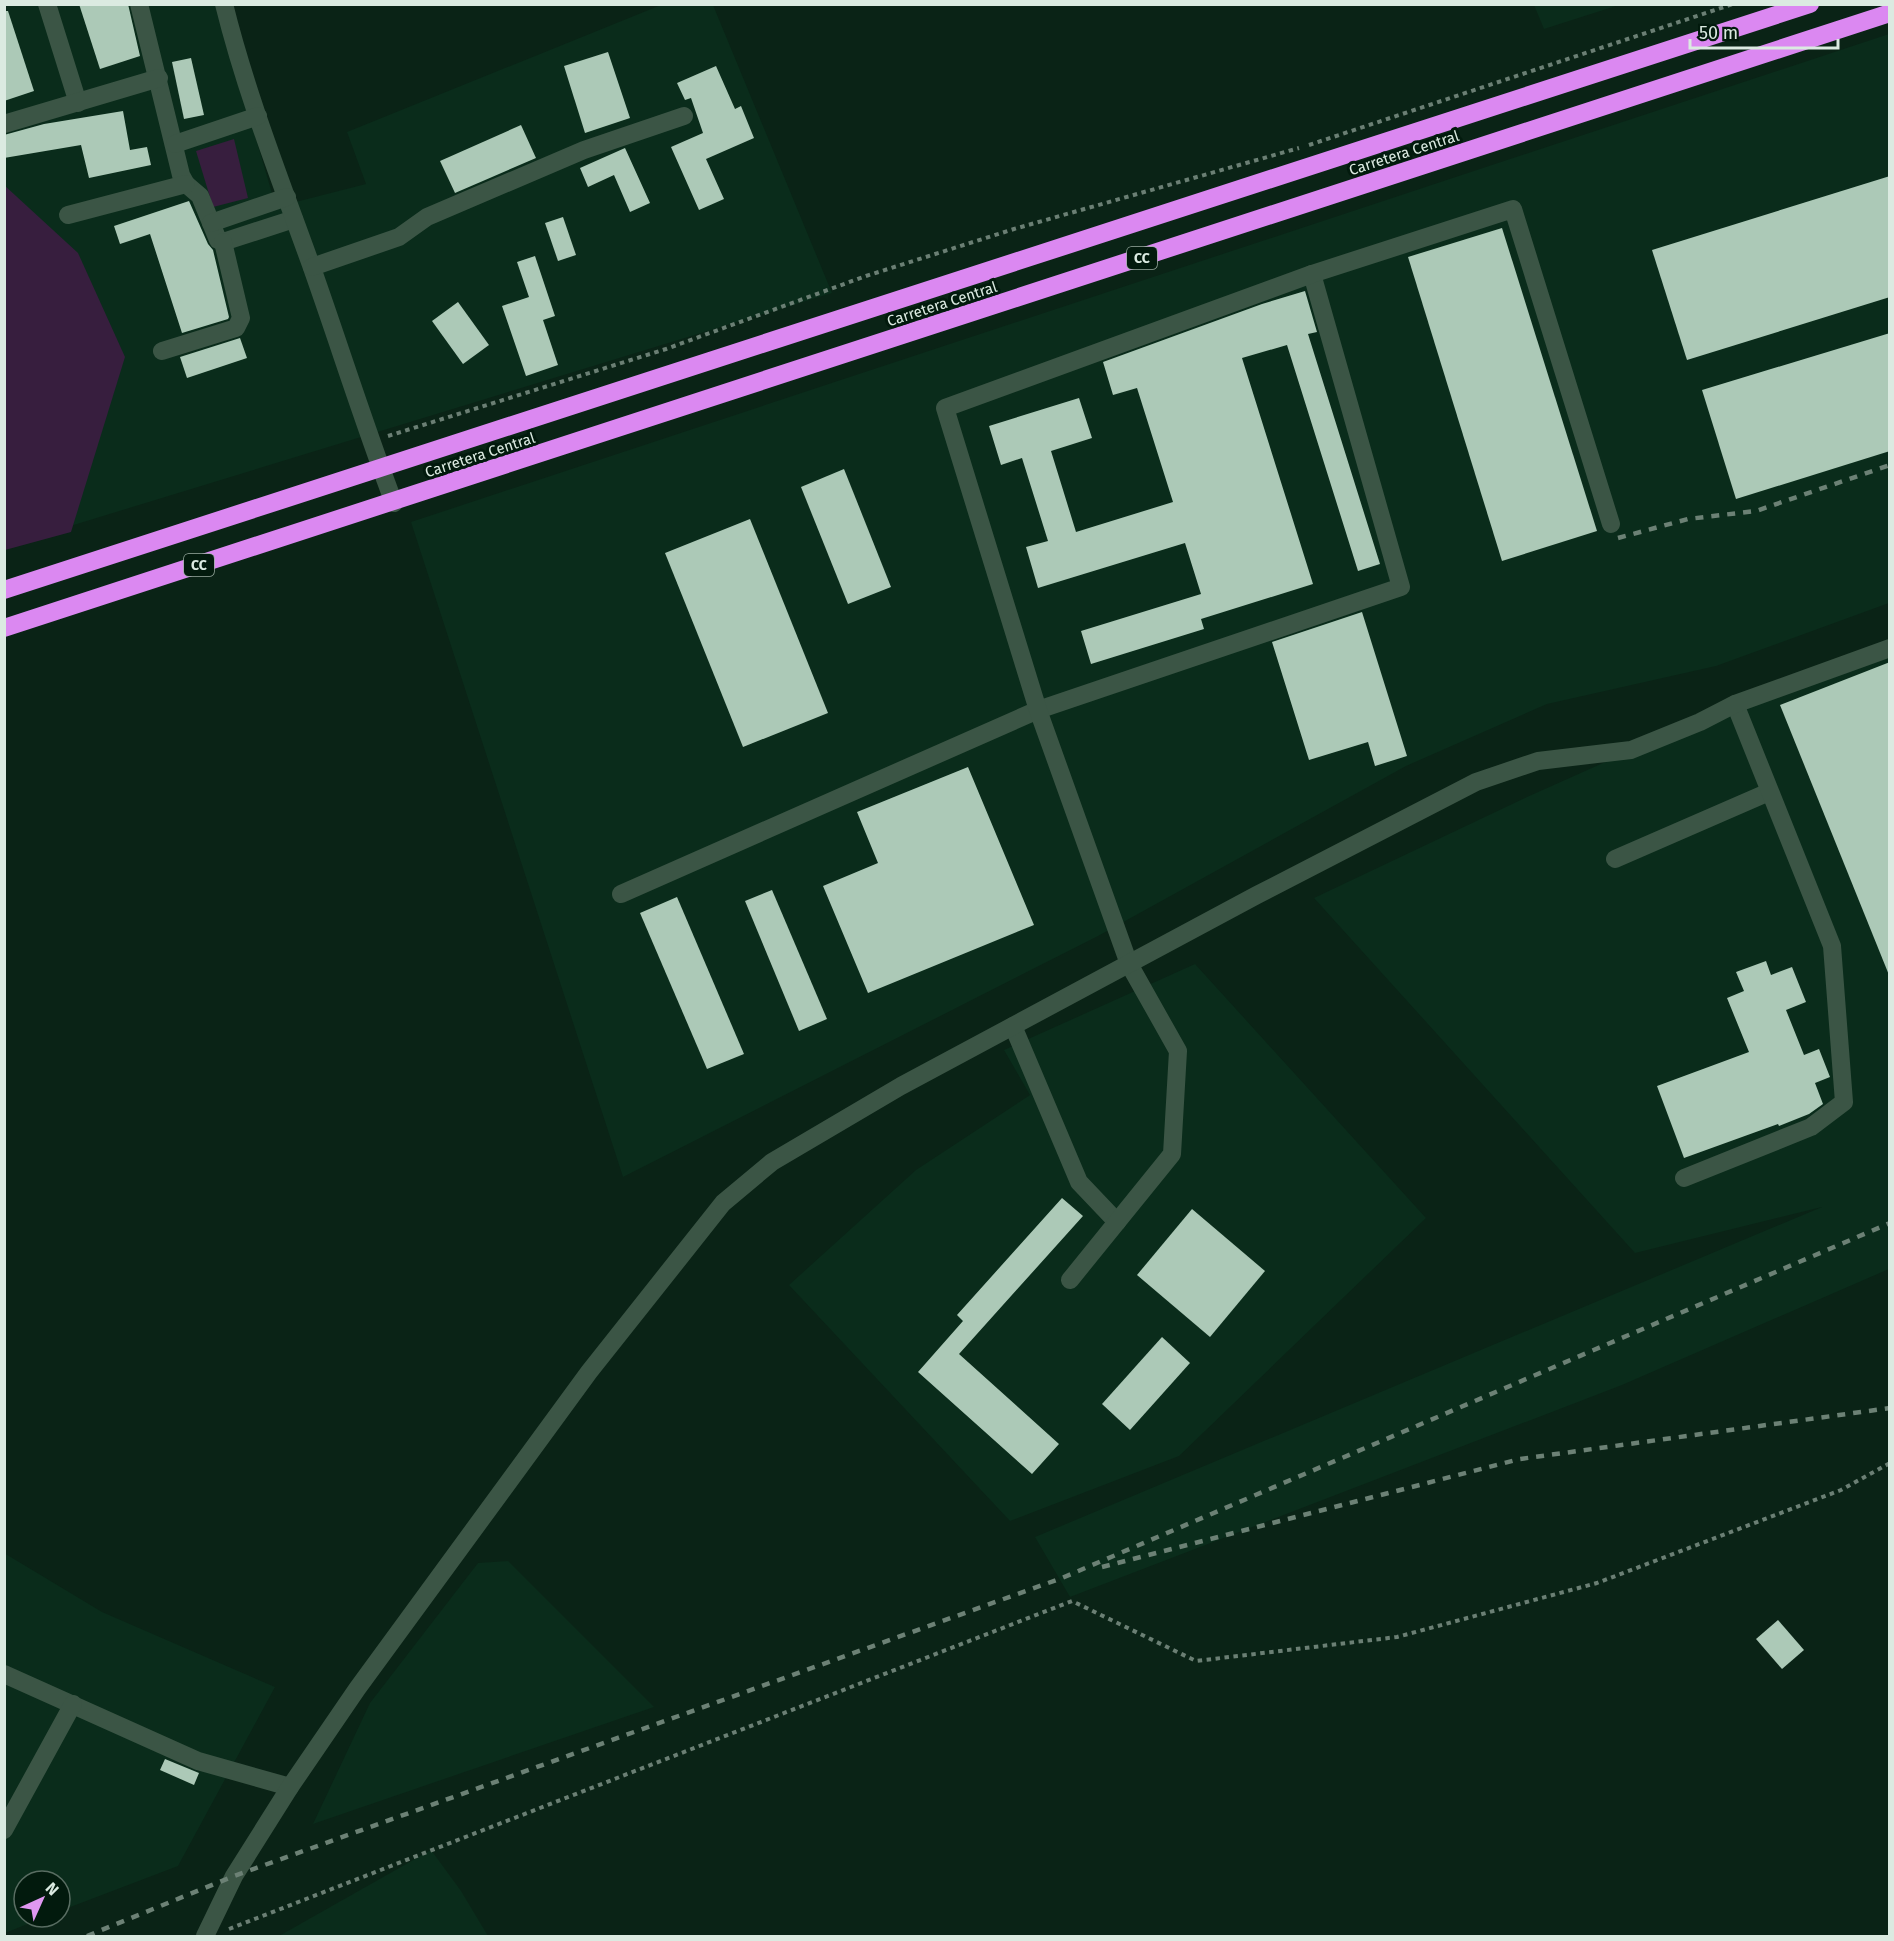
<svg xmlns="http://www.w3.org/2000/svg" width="1894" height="1941" font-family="'Fira Sans',sans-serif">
	<rect width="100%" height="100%" fill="#0a2316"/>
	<g fill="#0a2c1b">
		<polygon points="5,5 217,5 276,207 366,184 347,132 661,5 713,5 832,293 5,546"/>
		<polygon points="1534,5 1619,5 1544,29"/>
		<polygon points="1889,34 1889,603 1716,666 1547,704 1406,766 1098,936 623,1177 411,522"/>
		<polygon points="1889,643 1889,1269 1622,1385 1070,1597 1035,1537 1822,1207 1635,1253 1314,898 1527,797 1735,704"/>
		<polygon points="1195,964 1426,1218 1179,1456 1010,1521 789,1285 916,1170 1030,1095 1004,1050"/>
		<polygon points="4,1553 102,1612 275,1687 178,1866 60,1911 60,1881 24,1881 24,1917 45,1917 5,1933"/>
		<polygon points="508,1561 654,1707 313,1824 370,1703 478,1563"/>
		<polygon points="431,1850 461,1891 488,1936 279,1936"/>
	</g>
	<g fill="#371e3e">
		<polygon points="234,139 248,198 213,207 196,151"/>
		<polygon points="4,185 78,253 125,357 71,532 5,550"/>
	</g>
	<g fill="#acc9b7">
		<polygon points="79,4 128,4 140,56 100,69"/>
		<polygon points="4,11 8,11 34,91 4,101"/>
		<polygon points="608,52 630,118 585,133 564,66"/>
		<polygon points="191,58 204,115 184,119 172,62"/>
		<polygon points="716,66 735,109 741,106 754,138 706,159 724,199 699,210 671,147 703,133 691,98 685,100 677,83"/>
		<polygon points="123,111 130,150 147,147 151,165 89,178 81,145 4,158 4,135 44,124"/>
		<polygon points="521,125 536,158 455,193 440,161"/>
		<polygon points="625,148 650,203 630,212 614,175 588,187 580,168"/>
		<polygon points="1890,176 1890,297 1687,360 1652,250"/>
		<polygon points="189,201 208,244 213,250 229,317 228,319 182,333 150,234 120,244 114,226"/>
		<polygon points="563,217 576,255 558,261 545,223"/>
		<polygon points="1502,228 1597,531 1502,561 1408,257"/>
		<polygon points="535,256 555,316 543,320 558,365 526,376 502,306 529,297 517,262"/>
		<polygon points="1305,291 1317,332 1308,334 1380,564 1358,571 1287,345 1242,358 1313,584 1201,619 1204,629 1091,664 1081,631 1201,594 1185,543 1038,588 1026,547 1048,541 1022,458 1001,465 989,426 1079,398 1092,438 1051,451 1076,532 1173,502 1137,388 1113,395 1103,362 1262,304"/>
		<polygon points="458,302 489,345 463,364 432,321"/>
		<polygon points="1890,333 1890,451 1736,499 1702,390"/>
		<polygon points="240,338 247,358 187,378 180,357"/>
		<polygon points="844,469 891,587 848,604 801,487"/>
		<polygon points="750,519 828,713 743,747 665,553"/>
		<polygon points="1362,612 1407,756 1375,766 1368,742 1309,760 1272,642"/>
		<polygon points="1890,662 1890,975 1889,975 1780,705"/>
		<polygon points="968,767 1034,925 868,993 823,886 878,863 857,812"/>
		<polygon points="772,890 827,1019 799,1031 745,901"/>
		<polygon points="677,897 744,1054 707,1069 640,913"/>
		<polygon points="1766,961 1771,975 1792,967 1806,1002 1786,1010 1804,1055 1819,1049 1830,1077 1815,1083 1823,1104 1809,1114 1779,1126 1778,1124 1684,1158 1657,1086 1749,1052 1727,998 1744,991 1736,972"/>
		<polygon points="1062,1198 1083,1216 959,1354 1059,1444 1032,1474 918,1372 963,1321 957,1315"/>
		<polygon points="1192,1209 1265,1271 1210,1337 1137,1275"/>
		<polygon points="1162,1337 1190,1363 1130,1430 1102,1404"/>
		<polygon points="1778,1620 1804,1650 1782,1669 1756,1639"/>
		<polygon points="165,1759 199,1773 194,1785 160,1770"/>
	</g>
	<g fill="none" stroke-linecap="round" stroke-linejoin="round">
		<g stroke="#6b7f74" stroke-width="4" stroke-dasharray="4.5 4.5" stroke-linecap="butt">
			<polyline points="1309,145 1733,4"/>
			<polyline points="388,436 666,349 866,276 1014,229 1299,148"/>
			<polyline points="229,1929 1072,1601 1196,1661 1397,1637 1597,1583 1841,1490 1890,1463"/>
		</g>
		<g stroke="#3b5545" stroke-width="18">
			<polyline points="47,4 78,103"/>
			<polyline points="139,4 181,175 186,184 200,196 218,240 223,242 294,219"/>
			<path d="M224 4C246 93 280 179 311 265 339 344 364 424 394 503"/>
			<polyline points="4,124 159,78"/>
			<polyline points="175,144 258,116"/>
			<polyline points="68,215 186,184"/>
			<polyline points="211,223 287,197"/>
			<polyline points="312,267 399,237 427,217 584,150 684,116"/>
			<polyline points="162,351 236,328 241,318 223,242"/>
			<polyline points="1615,859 1769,792"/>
			<polyline points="621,894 1038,710 1401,587 1312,274"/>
			<polyline points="1013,1026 1079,1182 1117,1222"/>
			<polyline points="1684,1178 1811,1127 1844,1102 1832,946 1735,704"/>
			<polyline points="1070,1280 1172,1154 1178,1051 1129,964 1038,710 945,408 1312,274 1513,209 1611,524"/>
			<polyline points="4,1674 198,1761 290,1787"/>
			<polyline points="4,1830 73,1704"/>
			<polyline points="205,1936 234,1876 290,1787 357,1689 589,1372 723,1203 772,1162 901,1086 1257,895 1476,782 1538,761 1631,750 1700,722 1735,704 1890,648"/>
		</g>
		<g stroke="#db88f1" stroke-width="18">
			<polyline points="4,590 1810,4"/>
			<polyline points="4,628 1890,13"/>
		</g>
		<g stroke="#6c8175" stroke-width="4.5" stroke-dasharray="8 8" stroke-linecap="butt">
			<polyline points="1618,538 1688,519 1756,511 1890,465"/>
			<polyline points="1102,1567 1520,1459 1890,1408"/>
			<polyline points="87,1936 234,1876 1062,1578 1890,1223"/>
		</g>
	</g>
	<g text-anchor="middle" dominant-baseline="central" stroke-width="6" stroke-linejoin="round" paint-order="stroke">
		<g fill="#021a0d" stroke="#9aaca1" stroke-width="1.5">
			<rect x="1127" y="247" width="30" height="22" rx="4.5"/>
			<rect x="184" y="554" width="30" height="22" rx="4.5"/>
		</g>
		<g font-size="14" font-weight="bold" fill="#dbeae1">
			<text x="1142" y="258">CC</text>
			<text x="199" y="565">CC</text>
		</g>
		<g font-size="15" fill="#dbeae1" stroke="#021a0d">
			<text transform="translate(1404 153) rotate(-18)">Carretera Central</text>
			<text transform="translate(942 304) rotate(-18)">Carretera Central</text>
			<text transform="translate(480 455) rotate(-18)">Carretera Central</text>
		</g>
	</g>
	<rect width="1894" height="1941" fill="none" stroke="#dbeae1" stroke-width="12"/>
	<g transform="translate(42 1899) rotate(45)"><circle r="28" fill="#021a0d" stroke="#596d62" stroke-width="1.5"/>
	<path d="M0-4.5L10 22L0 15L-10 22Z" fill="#df98f1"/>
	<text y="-9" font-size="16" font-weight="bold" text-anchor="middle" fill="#dbeae1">N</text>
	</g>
	<path d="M1690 39v9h148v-9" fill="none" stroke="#dbeae1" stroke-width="3"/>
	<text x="1699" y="39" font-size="18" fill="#dbeae1" stroke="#021a0d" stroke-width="4.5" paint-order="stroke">50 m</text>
</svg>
